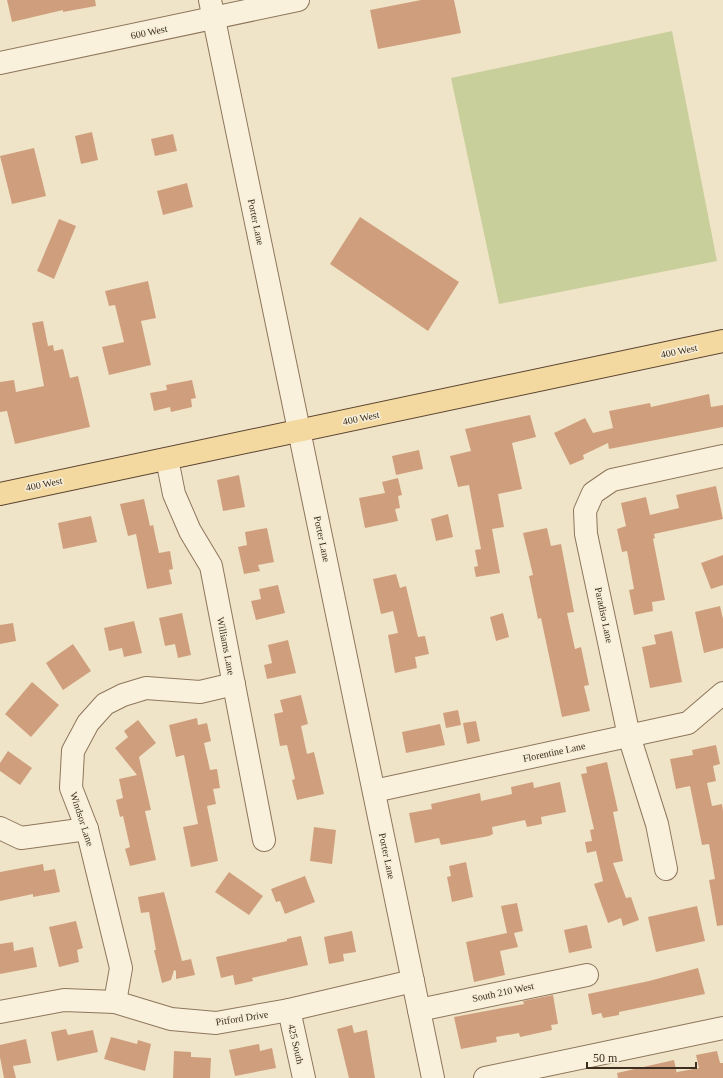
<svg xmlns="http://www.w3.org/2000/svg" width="723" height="1078" font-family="'Times New Roman',serif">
	<rect width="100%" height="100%" fill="#f0e4c8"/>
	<polygon fill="#c9cf9b" points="672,31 717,261 499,304 451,78"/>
	<g fill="#cf9f7d">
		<polygon points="7,0 95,0 96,6 63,12 63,10 12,22"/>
		<polygon points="421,0 454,0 461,33 378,49 370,10"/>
		<polygon points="92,132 98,160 81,164 75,136"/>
		<polygon points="173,134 177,151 155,156 151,139"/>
		<polygon points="34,148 46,196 12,204 0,156"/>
		<polygon points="187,183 193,207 163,215 157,191"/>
		<polygon points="360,217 459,282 428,331 330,264"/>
		<polygon points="59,219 76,226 54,279 37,271"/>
		<polygon points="148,281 156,318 141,321 151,365 109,375 102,347 124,342 115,305 109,306 105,291"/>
		<polygon points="43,321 48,346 53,345 54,351 63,349 70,378 78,376 90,427 15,444 7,411 0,412 0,382 14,380 16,392 44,386 32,323"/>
		<polygon points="192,380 196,398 191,399 192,407 171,412 170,407 154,411 150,393 167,390 166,385"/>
		<polygon points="709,394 711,407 723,405 723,427 609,449 608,443 583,455 584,459 570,465 554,433 585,418 593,433 613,428 609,411 650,403 651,407"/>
		<polygon points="530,415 536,437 512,443 522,489 498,494 504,527 492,529 500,573 476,577 474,567 478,566 475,550 481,549 469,485 458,487 450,456 471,451 465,429"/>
		<polygon points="419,450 423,469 396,475 392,456"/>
		<polygon points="239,475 245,507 223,511 217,480"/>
		<polygon points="398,478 402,495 398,496 400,508 395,509 398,521 365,528 359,498 385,493 382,482"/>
		<polygon points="716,486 723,519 654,534 655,538 653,539 665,600 652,602 653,611 634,615 629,590 634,589 627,551 622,552 617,529 626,526 621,503 646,497 650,515 679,508 676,495"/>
		<polygon points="144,499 150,526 153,525 159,553 170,551 173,569 169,570 172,584 147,589 136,534 128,536 120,504"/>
		<polygon points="448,514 453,537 436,541 431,519"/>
		<polygon points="91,516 97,542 63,549 58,523"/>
		<polygon points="267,528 274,562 258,565 260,571 244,574 238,547 247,545 245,532"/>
		<polygon points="547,528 551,546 561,544 574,612 567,613 575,649 581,647 589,685 584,686 590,711 562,717 541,618 538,619 529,576 533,575 523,533"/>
		<polygon points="723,555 723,585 711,589 701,563"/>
		<polygon points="396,574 400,588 406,586 418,637 425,636 429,654 415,657 417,668 395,673 388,635 398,633 393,611 381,614 373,579"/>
		<polygon points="278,585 285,613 256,620 251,601 261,599 259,589"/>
		<polygon points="720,606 723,619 723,648 704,653 695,612"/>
		<polygon points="182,613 191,655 178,658 175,644 165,646 159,618"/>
		<polygon points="503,613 509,637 496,641 490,617"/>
		<polygon points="134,621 142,653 124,657 122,648 109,651 104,628"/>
		<polygon points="13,623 16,641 0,644 0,625"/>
		<polygon points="672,631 682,682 650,688 642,647 656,644 654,635"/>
		<polygon points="288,640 296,673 267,679 264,665 272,663 268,645"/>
		<polygon points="73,644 91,671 63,690 46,663"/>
		<polygon points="32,682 59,705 31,737 5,714"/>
		<polygon points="301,695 308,724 301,726 307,754 314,752 324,794 297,800 292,780 295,779 287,745 280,746 274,714 283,712 280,700"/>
		<polygon points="458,710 461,725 446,728 443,713"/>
		<polygon points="197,718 198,725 207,723 211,741 204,743 210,770 217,769 220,788 213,789 216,804 207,806 218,861 191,867 183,827 198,824 184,755 176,757 169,725"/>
		<polygon points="138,720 156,743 139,757 151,810 145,811 156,860 130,866 125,849 130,847 123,816 120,817 116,800 123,798 119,779 137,775 115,748 128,737 124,731"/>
		<polygon points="476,721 480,741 467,744 463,723"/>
		<polygon points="440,724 445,745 406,753 402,732"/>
		<polygon points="716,745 720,764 713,766 716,781 707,783 712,806 722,804 723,811 723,925 717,926 709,880 715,879 709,844 702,845 690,786 676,789 670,759 693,755 692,750"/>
		<polygon points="8,751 32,768 20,785 0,771 0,763"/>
		<polygon points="607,762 618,811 613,812 623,861 613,863 626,898 631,897 639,920 623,926 621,918 608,923 594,884 603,881 596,851 587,853 585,842 592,841 590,830 594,829 581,774 587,773 586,767"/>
		<polygon points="533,782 534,788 560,782 566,812 541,817 542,824 527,827 525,820 492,827 493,834 489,836 441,845 439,838 415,843 409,813 432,809 431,804 480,793 481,801 512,794 511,787"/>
		<polygon points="314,827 336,830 332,864 310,861"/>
		<polygon points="466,862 473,897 452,902 447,877 451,876 449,866"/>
		<polygon points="43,864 44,871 55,869 60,892 33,897 33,894 0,901 0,872"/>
		<polygon points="229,872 263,896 249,915 215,892"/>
		<polygon points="305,876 315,902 285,914 280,901 276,902 271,889"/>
		<polygon points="164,892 182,961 191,959 195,975 176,979 176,971 174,970 171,980 162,983 154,950 156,950 149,912 141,913 138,897"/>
		<polygon points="517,903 523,931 514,933 518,947 500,951 505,975 474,982 466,942 507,933 501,906"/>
		<polygon points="697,906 705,941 656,952 648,917"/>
		<polygon points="76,921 83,948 77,950 79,962 59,967 49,927"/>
		<polygon points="587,925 592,948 569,953 564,930"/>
		<polygon points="352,931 356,952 343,954 344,961 329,964 324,937"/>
		<polygon points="301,936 308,965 252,978 253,981 235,985 233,975 221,978 216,957 287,941 287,939"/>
		<polygon points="13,942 14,951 33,947 37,967 0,974 0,944"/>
		<polygon points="698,968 705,994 619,1012 619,1015 603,1018 601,1013 592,1015 588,994 649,981"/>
		<polygon points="553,995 558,1024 551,1025 552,1030 520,1037 519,1033 496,1037 497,1042 461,1049 454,1017 524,1004 523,1001"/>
		<polygon points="352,1025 354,1033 367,1030 375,1078 349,1078 337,1029"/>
		<polygon points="66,1029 68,1035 93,1030 98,1052 57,1061 51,1032"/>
		<polygon points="111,1037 137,1044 138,1040 151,1044 145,1071 104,1059"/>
		<polygon points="26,1039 31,1063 13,1066 16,1078 4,1078 0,1057 0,1045"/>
		<polygon points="259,1044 260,1051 272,1048 276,1068 235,1076 229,1050"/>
		<polygon points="174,1051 191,1052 191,1057 211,1058 210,1078 173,1078"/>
		<polygon points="717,1051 720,1063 723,1063 723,1078 618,1078 617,1073 674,1060 677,1074 677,1072 699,1068 696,1055"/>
	</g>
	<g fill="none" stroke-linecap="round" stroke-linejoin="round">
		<g stroke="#8d765c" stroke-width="24">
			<g id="minor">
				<polyline points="210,0 433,1078"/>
				<polyline points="0,63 298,0"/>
				<polyline points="167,459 174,494 190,531 211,566 264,840"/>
				<polyline points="374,791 688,723 723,693"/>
				<polyline points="0,828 21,838 87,829"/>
				<polyline points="666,869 657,824 629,736 586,534 585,511 593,493 612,480 723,456"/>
				<polyline points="115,1002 121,968 87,829 71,788 73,751 88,723 105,704 123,695 146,688 200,692 234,684"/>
				<polyline points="289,1010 304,1078"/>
				<polyline points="419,1010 587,975"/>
				<polyline points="0,1012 64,1000 115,1002 171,1019 216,1023 289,1010 413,981"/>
				<polyline points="485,1078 723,1028"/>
			</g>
		</g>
		<g stroke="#5b4430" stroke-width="24">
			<polyline id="major" points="0,494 723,341"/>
		</g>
		<use href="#minor" stroke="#faf1dc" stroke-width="22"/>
		<use href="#major" stroke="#f3d9a0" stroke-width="22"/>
	</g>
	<g text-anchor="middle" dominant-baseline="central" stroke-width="3" stroke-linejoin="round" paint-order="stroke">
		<g font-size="10" fill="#3d2e20" stroke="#f7eed8">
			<text transform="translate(149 32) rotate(-12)">600 West</text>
			<text transform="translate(256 222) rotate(78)">Porter Lane</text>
			<text transform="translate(679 351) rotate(-12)">400 West</text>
			<text transform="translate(361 418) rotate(-12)">400 West</text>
			<text transform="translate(44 484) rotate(-12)">400 West</text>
			<text transform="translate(322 539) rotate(78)">Porter Lane</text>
			<text transform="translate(604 615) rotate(78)">Paradiso Lane</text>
			<text transform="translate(226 646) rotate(79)">Williams Lane</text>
			<text transform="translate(554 752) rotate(-12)">Florentine Lane</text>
			<text transform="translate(82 819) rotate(72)">Windsor Lane</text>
			<text transform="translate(387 856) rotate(78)">Porter Lane</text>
			<text transform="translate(503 992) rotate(-12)">South 210 West</text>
			<text transform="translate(242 1018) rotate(-9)">Pitford Drive</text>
			<text transform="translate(296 1044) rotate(77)">425 South</text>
		</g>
	</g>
	<path d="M587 1062v6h109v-6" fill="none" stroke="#3d2e20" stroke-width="2"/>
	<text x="593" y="1062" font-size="12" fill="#3d2e20" stroke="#f7eed8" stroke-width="3" paint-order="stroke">50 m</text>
</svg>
